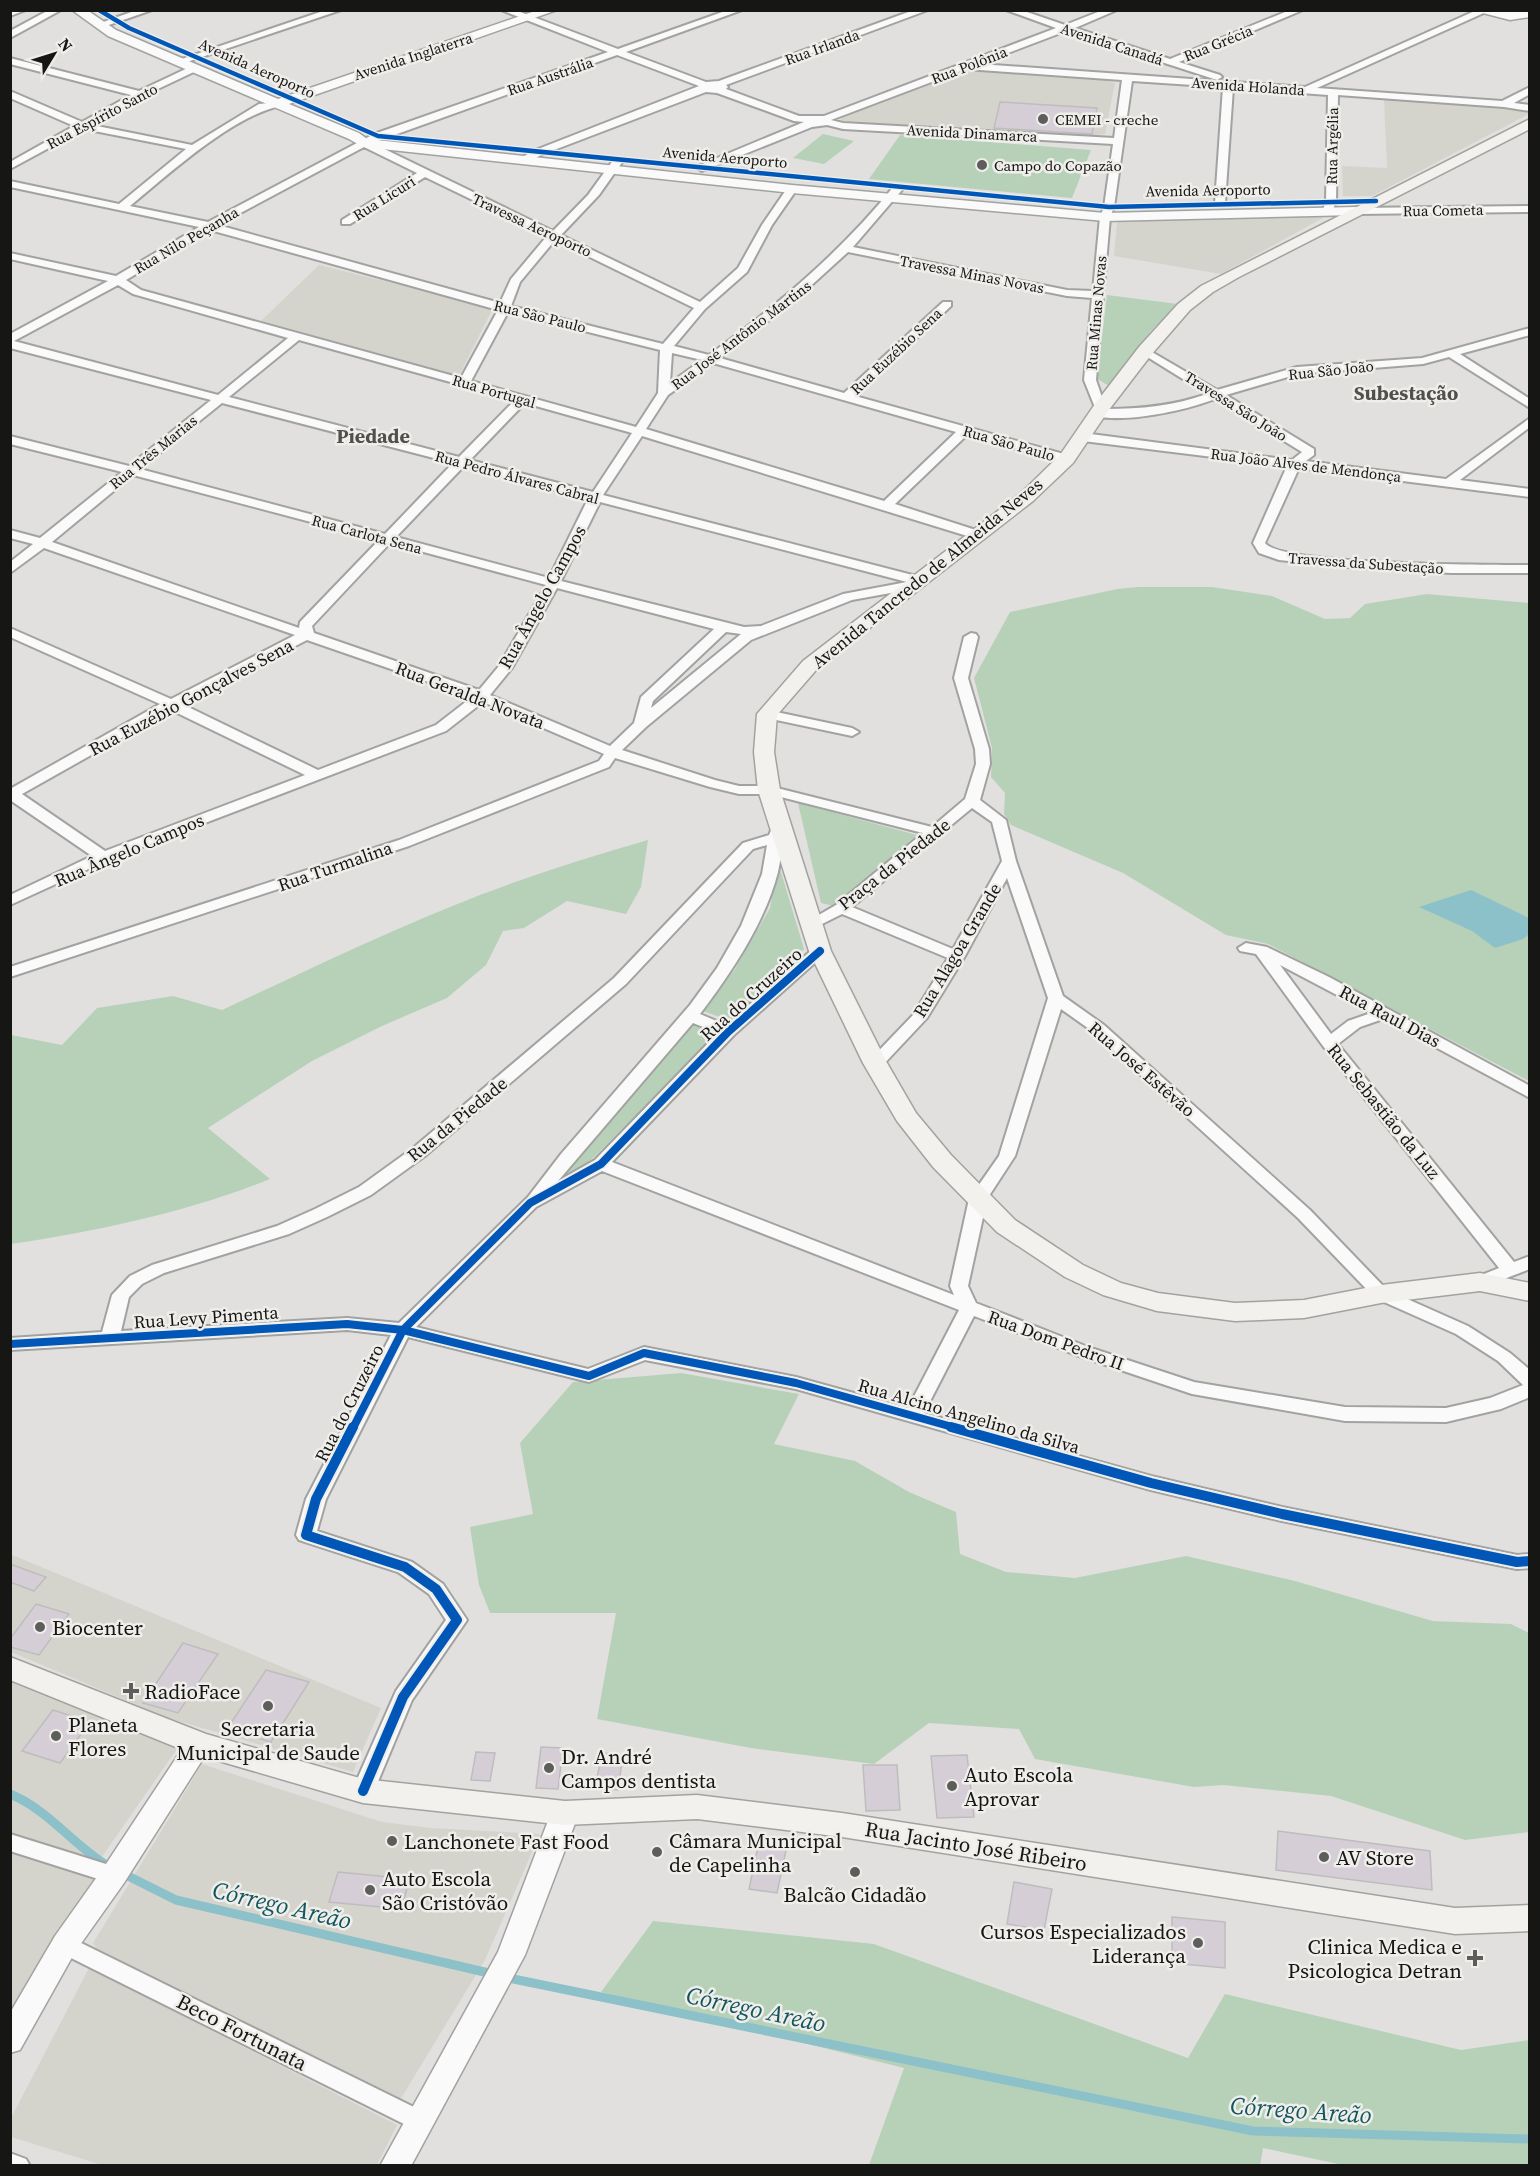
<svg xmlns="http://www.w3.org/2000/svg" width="1540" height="2176" font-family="'Source Serif 4',serif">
	<rect width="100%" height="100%" fill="#e1e0de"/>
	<g fill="#d5d4cc">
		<polygon points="976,71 1105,80 1115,83 1105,134 1087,136 851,122 842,121 840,118 959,72"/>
		<polygon points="1384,99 1497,107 1529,111 1529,114 1372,196 1343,196 1342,166 1387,168"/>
		<polygon points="1315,214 1323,218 1221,274 1114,256 1117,221"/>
		<polygon points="319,265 493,308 459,376 261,321"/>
		<polygon points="10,1554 381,1708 353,1772 168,1718 11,1652"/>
		<polygon points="10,1682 177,1749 99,1861 11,1834"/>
		<polygon points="202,1764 382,1822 431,1828 540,1834 485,1960 400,2100 96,1948 93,1943"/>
		<polygon points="11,1852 96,1881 11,2015"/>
		<polygon points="89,1968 397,2125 377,2165 102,2165 11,2137 11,2118"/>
	</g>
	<g fill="#b7d1b9">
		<polygon points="823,134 854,141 824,164 793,158"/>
		<polygon points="900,135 1091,150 1072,198 869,179"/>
		<polygon points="1107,295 1178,304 1150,332 1111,387 1097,379"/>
		<polygon points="1138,587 1212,587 1272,596 1325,619 1350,618 1365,604 1427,594 1529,603 1529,1081 1268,944 1226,935 1123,873 1011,825 1004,814 1005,793 991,777 992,748 974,678 1010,612 1117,589"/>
		<polygon points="798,803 917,835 834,906 821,903"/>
		<path d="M648 840 641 887 626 914 567 901 524 928 503 931 486 965 447 998 382 1026 312 1061 208 1128 270 1179C188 1212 98 1231 11 1244V1035L62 1045 97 1008 173 996 222 1010C308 970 392 929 480 895 535 874 592 856 648 840Z"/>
		<polygon points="778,862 804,949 731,1021 703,1011 735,969 770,908"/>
		<polygon points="693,1024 718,1034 590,1161 553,1184"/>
		<polygon points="681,1373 799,1394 774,1444 855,1461 909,1492 956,1512 960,1554 1006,1572 1075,1578 1186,1556 1295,1581 1433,1621 1511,1624 1529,1633 1529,1832 1465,1840 1331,1796 1223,1785 1194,1787 1035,1759 1019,1729 929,1723 874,1764 751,1748 597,1719 616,1613 490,1613 479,1585 470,1527 533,1514 520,1443 573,1382"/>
		<polygon points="653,1921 874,1944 1188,2058 1225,1994 1461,2050 1529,2040 1529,2165 1343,2165 1263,2148 1260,2166 869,2165 904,2068 601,1992"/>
	</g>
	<polygon fill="#8cc1ca" points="1471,890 1529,918 1529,934 1523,939 1495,948 1472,931 1419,907"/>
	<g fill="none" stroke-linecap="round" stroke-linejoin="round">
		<g stroke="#8cc1ca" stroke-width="9">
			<path d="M10 1794C49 1810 73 1845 108 1866"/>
			<polyline points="120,1872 176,1900 493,1974"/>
			<polyline points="504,1977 1253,2131 1530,2139"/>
		</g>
	</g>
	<g fill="#d5ced7" stroke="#bebdbd" stroke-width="1.5">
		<polygon points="1000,102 1097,108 1092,134 994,128"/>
		<polygon points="10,1564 46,1577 34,1591 10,1582"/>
		<polygon points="36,1604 69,1614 39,1655 10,1647 10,1639"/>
		<polygon points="183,1643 218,1654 178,1713 143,1703"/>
		<polygon points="266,1670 309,1682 271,1742 227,1729"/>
		<polygon points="53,1710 90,1722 60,1763 22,1751"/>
		<polygon points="541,1747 563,1748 558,1789 536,1788"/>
		<polygon points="476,1752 495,1753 490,1781 471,1780"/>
		<polygon points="602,1753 623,1755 618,1790 595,1788"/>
		<polygon points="967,1755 974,1817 937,1818 931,1756"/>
		<polygon points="863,1765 897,1765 900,1810 866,1811"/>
		<polygon points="1278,1831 1430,1851 1432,1890 1276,1870"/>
		<polygon points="760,1837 788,1841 777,1893 749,1889"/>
		<polygon points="338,1872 409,1879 402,1909 329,1902"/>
		<polygon points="1014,1882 1052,1889 1044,1930 1007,1924"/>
		<polygon points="1172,1917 1225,1922 1225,1968 1172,1963"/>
	</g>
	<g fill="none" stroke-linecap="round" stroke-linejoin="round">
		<g stroke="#a2a2a0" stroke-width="4">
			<g id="minor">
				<polygon points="10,10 26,10 10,16"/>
				<polygon points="49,10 61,10 10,38 10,31"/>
				<polygon points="137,10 152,10 103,27 95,25"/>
				<polygon points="326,10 341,10 184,63 176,61"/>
				<path d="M501 10H515L618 49 728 10H742L626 52 706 82 719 81 914 10H928L726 85 728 87 726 89 799 116H824L1056 28 1006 10H1021L1065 25 1103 10H1117L1075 28 1170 59 1290 10H1303L1179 62 1220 75 1222 77 1217 80 1066 31 979 64 1305 87 1477 10 1486 12 1317 88 1502 101 1530 87V94L1514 103 1530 105V111L1504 107 1338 95 1336 201 1333 210 1328 213 1323 210 1326 201 1328 95 1233 88 1225 203 1220 206 1215 203 1223 87 1132 81 1114 207 1110 217 1096 380 1106 409C1141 409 1173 406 1207 394L1141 353V349L1145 348 1217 390 1297 367 1422 358 1530 328V335L1460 354 1530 399V408L1449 357 1423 364 1298 374 1226 395 1314 449V455L1306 461 1446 479 1530 418V427L1460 480 1530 489V497L1299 468 1265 543C1281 565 1492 565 1530 565V573H1451L1347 567 1279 560 1259 553 1253 543 1287 466 1083 441 1077 437 1083 433 1292 460 1302 452 1215 399C1184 411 1127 423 1094 416L1092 413 1096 410 1084 380 1092 298 1067 296 848 252 793 302 720 358 844 393 943 302H951V306L855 396 1071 456 1073 459 1071 462H1063L967 435 895 504 982 532 983 535 982 538 977 539 642 436 603 495 924 578 926 581 918 588 852 600 751 640 646 727 622 750 715 780 739 786H769L932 827 965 799 976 764 975 749 954 678 964 637 971 633 976 634 978 637 968 678 989 749 990 764 980 800 1006 820 1016 861 1063 996 1104 1025 1310 1210 1387 1290 1468 1326 1510 1353 1530 1370V1397L1501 1409 1446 1422 1345 1421 1192 1394 1076 1355 974 1316 924 1413 1151 1476 1282 1507 1517 1555 1530 1554V1568L1517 1569 1282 1521 1151 1490 796 1389 645 1360 589 1382 408 1337 326 1499 317 1531 412 1562 443 1584 467 1620 412 1700 374 1791 370 1797 363 1799 356 1797 352 1791 396 1691 446 1620 429 1594 398 1572 299 1540 296 1535 306 1499 391 1335 347 1330 10 1350V1338L102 1332 112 1295 130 1276 152 1265 277 1226 315 1209 359 1187 413 1148 614 978 743 843 769 835 772 828 777 827 784 831C782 845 781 859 778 872 765 923 731 973 700 1014L726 1025 814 948 820 946 828 951 734 1035 612 1162 954 1295 950 1286 969 1199 999 1156 1048 998 1007 878 965 956 927 1018 881 1067 875 1068 867 1063 913 1015 948 958 842 914 818 926H808L805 923 836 905 923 833 769 794H739L710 787 615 758 609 767 409 846 10 977V967L399 840 599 761 604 754 483 702 446 731 108 860 10 905V895L92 856 10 800V789L160 704 10 637V628L171 699 295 635 44 548 10 573V562L33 544 10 538V530L40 538 122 472 10 444V436L129 466 211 400 10 348V334L108 281 10 259V253L116 276 199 227 10 187V181L119 204 186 149 84 129 10 169V162L74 126 10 98V91L82 122 131 95 10 64V58L139 91 192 66H198V70L143 96 92 125 192 145 259 104 280 102V106C231 117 169 174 130 206L208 222 374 134 608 52ZM617 55 699 86 533 151 519 159V163H527L541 155 706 92 717 93 794 121 804 122 698 166 697 168 702 171 812 127 827 125 843 129 1113 144 1104 207 1100 217 1093 291 1067 290 853 247 902 190V186H894C841 252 778 305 709 355L674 346 705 309 747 272 772 225 797 189 796 187H788L762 225 738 268 700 302 561 235 599 195 623 161 622 159H614L588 195 553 231 372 143ZM966 69 1122 80 1114 138 843 123 831 120ZM364 147 417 173 342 220V224H350L425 177 547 236 511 279 500 303 218 225ZM210 230 498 310 461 378 141 290 126 280ZM555 240 694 308 663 344 511 306 520 282ZM118 285 133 294 288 338 218 395 14 341ZM508 312 660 350 658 393 636 427 471 381ZM299 340 515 400 459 457 229 397ZM672 353 702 360 670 383ZM713 363 956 432 884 501 646 429 668 395ZM222 403 453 463 385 534 140 469ZM525 403 632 433 593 492 470 460ZM464 466 588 499 549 578 396 537ZM133 475 379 540 300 622 299 628 52 542ZM600 502 907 582 843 594 761 626 744 627 561 581ZM390 543 546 585 499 666 479 690 314 633 312 626ZM557 588 714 629 641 697 634 723 610 746 490 695 512 668ZM726 632 741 634 651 708 653 701ZM307 640 472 697 436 725 318 770 182 704ZM171 710 305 775 105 851 22 794ZM972 808 992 822 1002 861 953 949 852 907ZM767 845 762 874 741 926 717 968 690 1005 561 1154 528 1197 399 1323 347 1318 121 1331 129 1297 142 1284 164 1273 289 1234 327 1217 371 1195 425 1156 626 984 753 849ZM1061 1009 1092 1031 1298 1218 1375 1298 1456 1334 1498 1361 1523 1385 1490 1398 1446 1408 1345 1407 1194 1382 1088 1347 976 1303 968 1286 987 1199 1015 1156ZM693 1023 718 1033 595 1160 558 1181ZM602 1171 959 1310 908 1408 796 1377 644 1347 588 1369 416 1327 536 1207Z"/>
				<polygon points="1530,206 1530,212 1356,214 1351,211 1356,208"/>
				<polygon points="767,710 852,728 859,732 852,736 762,717 760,714"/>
				<path d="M1246 943 1267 947 1329 977 1530 1086V1098L1383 1019 1360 1027 1338 1044 1514 1262 1530 1256V1269L1486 1286H1474L1471 1282 1474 1278 1499 1268 1323 1046 1256 954 1240 951 1238 948ZM1280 965 1371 1013 1348 1021 1331 1034Z"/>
				<polygon points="10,1834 122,1869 125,1875 122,1881 114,1884 10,1851"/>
				<polygon points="65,1935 426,2113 430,2120 426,2127 418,2130 410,2127 57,1951 54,1944 57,1937"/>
				<polygon points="10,2153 26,2159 30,2166 10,2166"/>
			</g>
		</g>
		<g stroke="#a2a2a0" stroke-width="3">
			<g id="tertiary">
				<polygon points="72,10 87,10 116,30 278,99 538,10 557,10 289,104 359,133 367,139 792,185 1105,213 1356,207 1363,211 1356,215 1105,221 792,193 363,147 349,139 108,36"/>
				<polygon points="1471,10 1510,12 1530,10 1530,17 1510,20"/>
				<polygon points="199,1734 208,1737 212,1744 208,1751 124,1883 75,1952 20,2050 10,2053 10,2013 55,1936 104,1867 190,1737"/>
				<polygon points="565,1802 575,1805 579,1813 525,1955 411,2166 380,2166 498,1952 551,1813 555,1805"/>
			</g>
		</g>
		<g stroke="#a2a2a0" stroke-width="3">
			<g id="secondary">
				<polygon points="1530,119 1530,129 1239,277 1213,292 1190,310 1151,355 1108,411 1073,463 1033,501 817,669 777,715 774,752 780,790 831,951 887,1063 916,1113 951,1155 1015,1220 1083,1265 1121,1283 1158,1293 1235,1303 1304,1300 1381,1285 1480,1273 1530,1283 1530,1301 1480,1291 1381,1303 1304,1318 1235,1321 1157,1311 1103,1295 1065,1277 997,1232 933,1167 897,1121 863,1063 809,951 758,790 754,752 757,714 803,661 1021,493 1060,455 1095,404 1139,347 1178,304 1201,286"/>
				<polygon points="10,1657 206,1734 363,1779 565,1801 697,1795 842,1813 1455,1908 1530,1905 1530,1931 1455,1934 842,1837 697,1819 565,1825 363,1803 188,1752 10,1680"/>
			</g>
		</g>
		<use href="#minor" fill="#fafafa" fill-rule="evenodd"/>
		<use href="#tertiary" fill="#fafafa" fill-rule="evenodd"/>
		<use href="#secondary" fill="#f3f1ed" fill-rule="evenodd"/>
		<g stroke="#efeeea" stroke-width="7">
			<polyline id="cycleway-far2" points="99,10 129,28 378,136 1109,207 1376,201"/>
		</g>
		<g stroke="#efeeea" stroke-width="11">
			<g id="cycleway-far1">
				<polyline points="10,1344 347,1324 403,1330 589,1376 644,1353 796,1383 956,1428"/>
				<polyline points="353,1428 403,1330 530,1203 601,1164 728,1032 820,951"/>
			</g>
		</g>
		<g stroke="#efeeea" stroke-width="14">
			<g id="cycleway">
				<polyline points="353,1427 316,1499 306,1535 405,1567 436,1589 457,1620 403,1697 363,1791"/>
				<polyline points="951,1427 1151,1483 1282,1514 1517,1562 1530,1561"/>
			</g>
		</g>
		<use href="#cycleway-far2" stroke="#0057b8" stroke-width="4.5"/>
		<use href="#cycleway-far1" stroke="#0057b8" stroke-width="8"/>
		<use href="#cycleway" stroke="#0057b8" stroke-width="10"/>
	</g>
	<g fill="#5d5d5b" stroke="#efeeea" stroke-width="2">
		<circle cx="1043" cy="119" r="6"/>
		<circle cx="982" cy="165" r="6"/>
		<circle cx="40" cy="1627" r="6"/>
		<path d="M128 1682h6v6h6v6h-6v6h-6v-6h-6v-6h6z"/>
		<circle cx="268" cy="1706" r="6"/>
		<circle cx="56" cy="1736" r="6"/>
		<circle cx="549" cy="1768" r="6"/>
		<circle cx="952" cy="1786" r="6"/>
		<circle cx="392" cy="1841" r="6"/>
		<circle cx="657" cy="1852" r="6"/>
		<circle cx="1324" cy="1857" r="6"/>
		<circle cx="855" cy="1872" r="6"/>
		<circle cx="370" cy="1890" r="6"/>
		<circle cx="1198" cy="1943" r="6"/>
		<path d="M1472 1949h6v6h6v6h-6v6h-6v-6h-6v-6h6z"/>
	</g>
	<g text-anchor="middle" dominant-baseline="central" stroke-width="5" stroke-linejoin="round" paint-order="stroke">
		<g font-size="15" fill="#161615" stroke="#efeeea">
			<text transform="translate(1218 43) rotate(-22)">Rua Grécia</text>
			<text transform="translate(1112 44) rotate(18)">Avenida Canadá</text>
			<text transform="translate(822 47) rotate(-20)">Rua Irlanda</text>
			<text transform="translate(413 56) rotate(-18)">Avenida Inglaterra</text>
			<text transform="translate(969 65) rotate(-21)">Rua Polônia</text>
			<text transform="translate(257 68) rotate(24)">Avenida Aeroporto</text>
			<text transform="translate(550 76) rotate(-19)">Rua Austrália</text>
			<text transform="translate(1248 86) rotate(4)">Avenida Holanda</text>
			<text transform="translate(102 116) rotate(-28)">Rua Espírito Santo</text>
			<text transform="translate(972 133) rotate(3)">Avenida Dinamarca</text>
			<text transform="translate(1332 146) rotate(-89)">Rua Argélia</text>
			<text transform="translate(725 157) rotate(5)">Avenida Aeroporto</text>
			<text transform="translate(1208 190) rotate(-1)">Avenida Aeroporto</text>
			<text transform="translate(384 198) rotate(-32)">Rua Licuri</text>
			<text transform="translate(1443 210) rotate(-1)">Rua Cometa</text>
			<text transform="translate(532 225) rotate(25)">Travessa Aeroporto</text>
			<text transform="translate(186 240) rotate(-30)">Rua Nilo Peçanha</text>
			<text transform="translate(972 274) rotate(11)">Travessa Minas Novas</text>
			<text transform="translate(1096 313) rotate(-85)">Rua Minas Novas</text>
			<text transform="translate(540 316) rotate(14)">Rua São Paulo</text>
			<text transform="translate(741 335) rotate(-37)">Rua José Antônio Martins</text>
			<text transform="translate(896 351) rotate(-43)">Rua Euzébio Sena</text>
			<text transform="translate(1331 370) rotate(-6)">Rua São João</text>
			<text transform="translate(494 391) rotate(16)">Rua Portugal</text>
			<text transform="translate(1236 406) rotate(32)">Travessa São João</text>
			<text transform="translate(1009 443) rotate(16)">Rua São Paulo</text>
			<text transform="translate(153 452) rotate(-39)">Rua Três Marias</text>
			<text transform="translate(1306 465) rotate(7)">Rua João Alves de Mendonça</text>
			<text transform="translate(517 477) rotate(15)">Rua Pedro Álvares Cabral</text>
			<text transform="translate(367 534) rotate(15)">Rua Carlota Sena</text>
			<text transform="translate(1366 563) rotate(4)">Travessa da Subestação</text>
		</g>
		<g font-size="15" fill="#161615" stroke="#efeeea" text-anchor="start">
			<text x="1055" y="119">CEMEI - creche</text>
			<text x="994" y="165">Campo do Copazão</text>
		</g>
		<g font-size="18" fill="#161615" stroke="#efeeea">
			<text transform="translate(927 573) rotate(-39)">Avenida Tancredo de Almeida Neves</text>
			<text transform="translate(542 597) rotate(-61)">Rua Ângelo Campos</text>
			<text transform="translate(470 695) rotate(21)">Rua Geralda Novata</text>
			<text transform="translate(191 697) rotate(-28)">Rua Euzébio Gonçalves Sena</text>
			<text transform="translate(129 850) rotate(-23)">Rua Ângelo Campos</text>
			<text transform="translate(894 864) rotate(-38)">Praça da Piedade</text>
			<text transform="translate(335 866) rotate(-19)">Rua Turmalina</text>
			<text transform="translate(957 950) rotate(-59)">Rua Alagoa Grande</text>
			<text transform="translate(751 994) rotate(-42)">Rua do Cruzeiro</text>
			<text transform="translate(1390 1016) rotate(28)">Rua Raul Dias</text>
			<text transform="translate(1142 1069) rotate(41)">Rua José Estêvão</text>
			<text transform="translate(1384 1111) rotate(51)">Rua Sebastião da Luz</text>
			<text transform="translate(457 1119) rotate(-39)">Rua da Piedade</text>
			<text transform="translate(206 1317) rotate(-4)">Rua Levy Pimenta</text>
			<text transform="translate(1056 1340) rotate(20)">Rua Dom Pedro II</text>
			<text transform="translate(349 1403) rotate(-63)">Rua do Cruzeiro</text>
			<text transform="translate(969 1416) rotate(16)">Rua Alcino Angelino da Silva</text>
		</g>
		<g font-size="20" font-weight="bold" fill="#50504c" stroke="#efeeea">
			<text x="1406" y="393">Subestação</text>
			<text x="373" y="436">Piedade</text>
		</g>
		<g font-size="21" fill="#161615" stroke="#efeeea" text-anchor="start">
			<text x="52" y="1627">Biocenter</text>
			<text x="144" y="1691">RadioFace</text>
			<text x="68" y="1724">Planeta<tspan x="68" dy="24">Flores</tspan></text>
			<text x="268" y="1728" text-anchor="middle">Secretaria<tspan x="268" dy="24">Municipal de Saude</tspan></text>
			<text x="561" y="1756">Dr. André<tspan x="561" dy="24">Campos dentista</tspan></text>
			<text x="964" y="1774">Auto Escola<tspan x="964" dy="24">Aprovar</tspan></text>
			<text x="669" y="1840">Câmara Municipal<tspan x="669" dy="24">de Capelinha</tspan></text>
			<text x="404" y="1841">Lanchonete Fast Food</text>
			<text x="1336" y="1857">AV Store</text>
			<text x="382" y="1878">Auto Escola<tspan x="382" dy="24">São Cristóvão</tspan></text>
			<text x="855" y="1894" text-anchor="middle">Balcão Cidadão</text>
			<text x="1186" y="1931" text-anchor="end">Cursos Especializados<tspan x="1186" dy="24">Liderança</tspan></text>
			<text x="1462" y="1946" text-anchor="end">Clinica Medica e<tspan x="1462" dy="24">Psicologica Detran</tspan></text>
		</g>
		<g font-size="21" fill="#161615" stroke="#efeeea">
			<text transform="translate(976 1846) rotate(9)">Rua Jacinto José Ribeiro</text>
			<text transform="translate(242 2032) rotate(27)">Beco Fortunata</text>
		</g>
		<g font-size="24" font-style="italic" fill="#11555e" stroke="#efeeea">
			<text transform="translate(282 1905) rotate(13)">Córrego Areão</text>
			<text transform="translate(756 2009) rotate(12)">Córrego Areão</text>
			<text transform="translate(1301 2110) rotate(4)">Córrego Areão</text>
		</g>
	</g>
	<rect width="1540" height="2176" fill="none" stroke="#161615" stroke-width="24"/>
	<g transform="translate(54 54) rotate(52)" stroke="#efeeea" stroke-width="4.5" paint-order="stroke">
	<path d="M0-4.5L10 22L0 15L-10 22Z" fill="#161615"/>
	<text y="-9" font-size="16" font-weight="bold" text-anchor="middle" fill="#161615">N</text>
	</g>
</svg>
